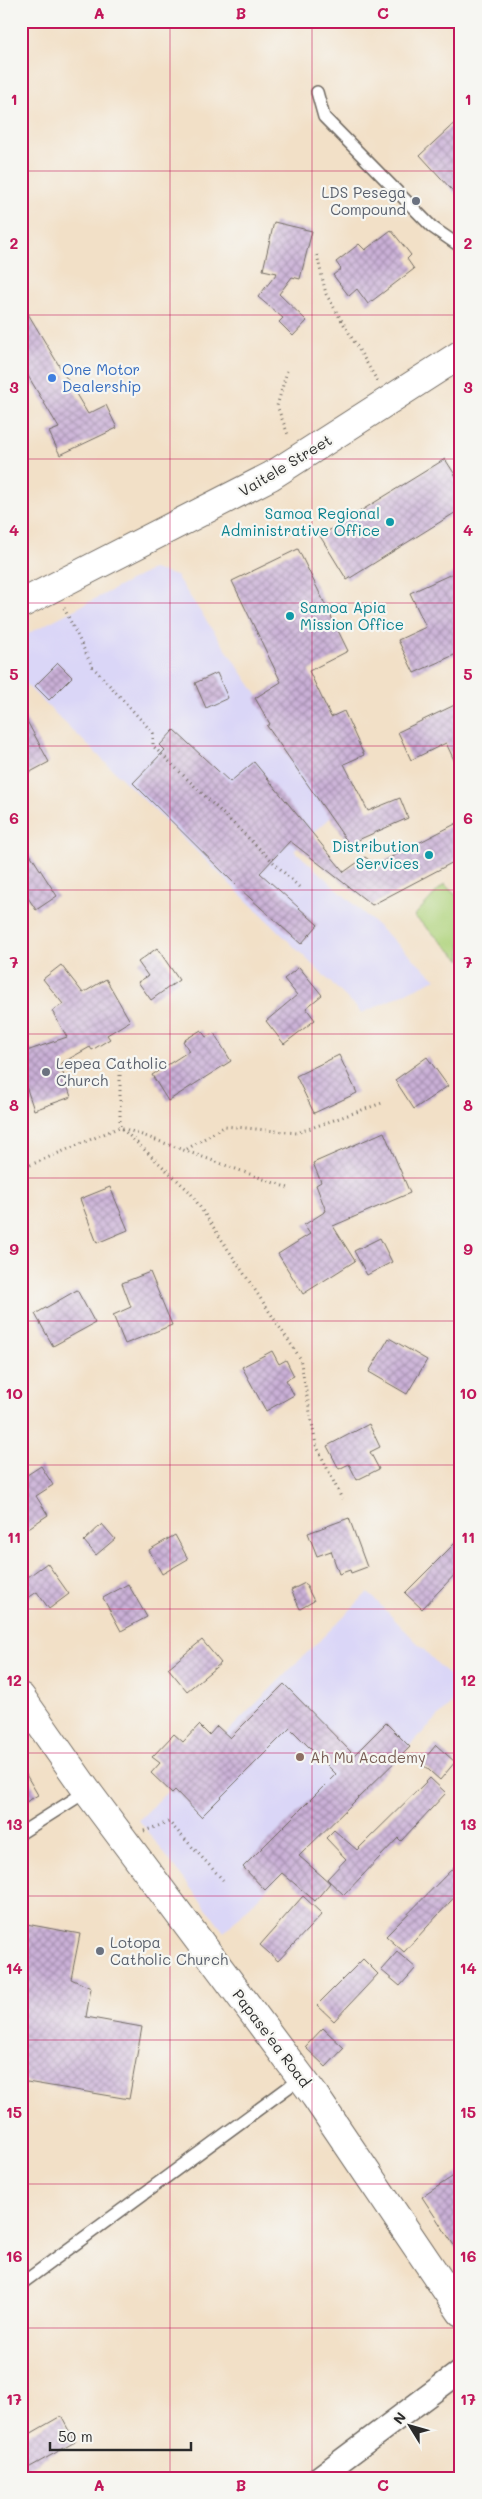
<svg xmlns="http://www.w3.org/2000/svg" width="482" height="2499" font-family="Mali,sans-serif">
	<defs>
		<pattern id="building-cross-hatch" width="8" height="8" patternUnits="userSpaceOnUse" patternTransform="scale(1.25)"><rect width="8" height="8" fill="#cab0d7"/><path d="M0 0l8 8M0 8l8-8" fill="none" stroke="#a48faf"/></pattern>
	</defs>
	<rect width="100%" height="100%" fill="#f6f6f2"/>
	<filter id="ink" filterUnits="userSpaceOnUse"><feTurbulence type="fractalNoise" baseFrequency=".02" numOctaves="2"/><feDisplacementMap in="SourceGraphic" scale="10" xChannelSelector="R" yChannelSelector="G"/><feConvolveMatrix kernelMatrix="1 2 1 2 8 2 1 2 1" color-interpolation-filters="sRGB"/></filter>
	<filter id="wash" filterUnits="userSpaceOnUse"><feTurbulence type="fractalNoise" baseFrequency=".0096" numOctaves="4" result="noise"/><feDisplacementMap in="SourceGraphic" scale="20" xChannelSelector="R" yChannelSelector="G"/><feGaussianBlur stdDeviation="1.12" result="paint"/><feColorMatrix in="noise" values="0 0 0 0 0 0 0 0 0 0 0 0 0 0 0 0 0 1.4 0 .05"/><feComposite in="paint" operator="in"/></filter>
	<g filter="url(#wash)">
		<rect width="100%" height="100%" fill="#f2e0c7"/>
		<g fill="#dad6f7">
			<polygon points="153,569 176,576 337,812 294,850 436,979 362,1013 21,680 21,637"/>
			<polygon points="368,1592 461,1688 461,1694 224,1932 139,1820"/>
		</g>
		<polygon fill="#afd37c" stroke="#6d7f54" points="444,884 461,900 461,960 414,916"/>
		<g id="blocks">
			<g fill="url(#building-cross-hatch)">
				<polygon points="461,117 461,200 420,155"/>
				<polygon points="274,222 312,231 300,279 292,277 279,294 307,321 293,336 279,322 283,318 258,297 277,273 263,270"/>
				<polygon points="391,230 411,255 407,259 414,269 368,304 357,289 349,296 333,275 341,269 336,262 359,244 365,250"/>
				<polygon points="21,302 88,414 106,405 117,428 60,455 49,432 59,428 21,364"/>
				<polygon points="445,459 461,484 461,509 347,580 320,536"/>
				<polygon points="298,549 348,651 309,671 331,717 344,711 364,755 344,764 368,811 400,798 408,818 349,844 267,726 270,724 255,698 281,682 232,581"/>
				<polygon points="456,572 461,582 461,652 414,673 398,640 426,627 410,593"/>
				<polygon points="58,663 72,677 49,700 35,686"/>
				<polygon points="217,673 228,698 206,708 195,683"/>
				<polygon points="461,702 461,775 446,743 411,760 398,732"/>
				<polygon points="21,710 49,762 21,777"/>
				<polygon points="174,730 230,782 254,762 344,872 365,857 376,865 461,821 461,858 372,905 290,841 260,873 318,925 301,944 240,889 133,783 165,750 160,745"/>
				<polygon points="21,840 57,896 36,910 21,887"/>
				<polygon points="157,948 179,980 151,1000 138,982 148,976 138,962"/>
				<polygon points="61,965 83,993 106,979 130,1021 107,1035 110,1039 92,1050 90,1047 60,1064 71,1097 34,1110 26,1086 21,1087 21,1053 67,1037 52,1011 63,1004 43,979"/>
				<polygon points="299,967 322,995 306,1008 315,1020 284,1044 266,1021 297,995 284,979"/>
				<polygon points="201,1030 206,1037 214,1033 231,1061 168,1101 152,1075 189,1051 183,1041"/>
				<polygon points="339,1055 357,1093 314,1113 296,1076"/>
				<polygon points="427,1057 448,1086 414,1109 395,1080"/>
				<polygon points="384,1132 410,1193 333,1226 355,1261 303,1294 278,1254 310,1234 304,1225 326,1211 316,1185 321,1182 313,1163"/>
				<polygon points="110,1187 128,1230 97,1243 80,1199"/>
				<polygon points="380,1238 392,1262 367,1275 354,1251"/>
				<polygon points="150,1272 172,1325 125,1344 113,1315 131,1307 122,1283"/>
				<polygon points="77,1290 95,1323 53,1346 35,1314"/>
				<polygon points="389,1338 427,1360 407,1394 369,1372"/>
				<polygon points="272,1351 279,1364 286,1360 294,1376 286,1380 294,1395 266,1411 242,1367"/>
				<polygon points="369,1424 380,1447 370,1452 379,1469 357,1480 349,1464 339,1469 327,1446"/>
				<polygon points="41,1466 53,1485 36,1496 48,1515 21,1533 21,1472 24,1477"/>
				<polygon points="349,1518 367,1567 351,1573 350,1570 339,1574 331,1551 317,1556 308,1533"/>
				<polygon points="102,1524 115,1539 96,1555 84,1541"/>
				<polygon points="175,1535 188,1559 162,1574 149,1550"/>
				<polygon points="461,1537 461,1568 422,1609 405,1593"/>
				<polygon points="47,1563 69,1594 49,1609 37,1592 28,1598 21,1589 21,1582"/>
				<polygon points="305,1583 314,1601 300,1609 291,1590"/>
				<polygon points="128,1584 147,1617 121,1631 103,1598"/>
				<polygon points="202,1640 221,1663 187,1691 168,1668"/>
				<polygon points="284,1684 354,1755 386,1723 410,1747 299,1856 330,1883 315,1901 282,1873 265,1890 243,1867 336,1774 290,1728 201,1817 175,1790 172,1793 151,1773 160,1763 152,1757 174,1734 183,1742 199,1725 209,1735 217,1726 230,1738"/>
				<polygon points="436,1745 455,1762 440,1780 421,1763"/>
				<polygon points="21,1766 38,1795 21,1805"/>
				<polygon points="430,1778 446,1793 401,1841 398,1838 344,1895 327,1879 346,1859 326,1838 334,1830 357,1850"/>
				<polygon points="461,1860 461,1890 404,1952 386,1936"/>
				<polygon points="303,1896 322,1914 278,1961 260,1945"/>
				<polygon points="21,1923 80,1934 71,1979 91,1988 86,2017 142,2027 129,2099 21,2081"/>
				<polygon points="397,1952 416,1968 400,1986 381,1970"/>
				<polygon points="363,1959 378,1974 334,2021 317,2005"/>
				<polygon points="323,2028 344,2048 326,2067 305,2047"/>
				<polygon points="461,2171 461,2256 422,2197"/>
				<polygon points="61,2416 75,2442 21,2472 21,2439"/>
			</g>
		</g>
	</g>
	<g filter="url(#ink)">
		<use href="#blocks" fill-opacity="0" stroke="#716a62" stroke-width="1"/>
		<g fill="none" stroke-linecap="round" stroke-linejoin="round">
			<g stroke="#716a62" stroke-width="14">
				<g id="lane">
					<polyline points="317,92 324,117 432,227 461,247"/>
					<polyline points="21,1833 87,1791"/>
					<polyline points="21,2284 301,2078"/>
				</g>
			</g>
			<g stroke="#716a62" stroke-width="25">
				<polyline id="street" points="318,2478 461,2371"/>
			</g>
			<g stroke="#716a62" stroke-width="30">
				<polyline id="secondary" points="21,1697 87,1791 315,2096 461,2312"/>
			</g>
			<g stroke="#716a62" stroke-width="30">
				<polyline id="primary" points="21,604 271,476 461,354"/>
			</g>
			<g stroke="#716a62" stroke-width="3" stroke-dasharray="1 4" stroke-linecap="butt">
				<polyline points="317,255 326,294 378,382"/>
				<polyline points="287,371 277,406 289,437"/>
				<polyline points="64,608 92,666 153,733 153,746 299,887"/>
				<polyline points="120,1060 120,1127 190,1192 300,1358 316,1445 342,1499"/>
				<polyline points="187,1149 225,1126 297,1133 382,1103"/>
				<polyline points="21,1169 120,1127 291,1189"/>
				<polyline points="144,1831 169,1822 223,1880"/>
			</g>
			<use href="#lane" stroke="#fff" stroke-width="11"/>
			<use href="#street" stroke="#fff" stroke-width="22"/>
			<use href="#secondary" stroke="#fff" stroke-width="28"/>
			<use href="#primary" stroke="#fff" stroke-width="28"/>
		</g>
	</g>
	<path fill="none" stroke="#c2185b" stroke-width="1" stroke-opacity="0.55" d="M170 21V2478M312 21V2478M21 171H461M21 315H461M21 459H461M21 603H461M21 746H461M21 890H461M21 1034H461M21 1178H461M21 1321H461M21 1465H461M21 1609H461M21 1753H461M21 1896H461M21 2040H461M21 2184H461M21 2328H461"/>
	<g fill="#6b7280" stroke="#f6f6f2" stroke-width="2">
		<circle cx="416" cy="201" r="5"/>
		<circle cx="46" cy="1072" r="5"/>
		<circle cx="100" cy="1951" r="5"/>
	</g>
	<circle fill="#3f7fe0" stroke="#f6f6f2" stroke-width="2" cx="52" cy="378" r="5"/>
	<g fill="#0f9aa8" stroke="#f6f6f2" stroke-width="2">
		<circle cx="390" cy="522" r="5"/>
		<circle cx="290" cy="616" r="5"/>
		<circle cx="429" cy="855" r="5"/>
	</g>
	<circle fill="#8d6e63" stroke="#f6f6f2" stroke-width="2" cx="300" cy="1757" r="5"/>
	<g text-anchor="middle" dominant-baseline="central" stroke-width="4.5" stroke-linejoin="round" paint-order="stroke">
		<g font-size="15" fill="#5b616d" stroke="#f6f6f2" text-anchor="start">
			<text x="406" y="192" text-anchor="end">LDS Pesega<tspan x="406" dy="17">Compound</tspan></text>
			<text x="56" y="1063">Lepea Catholic<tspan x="56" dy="17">Church</tspan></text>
			<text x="110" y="1942">Lotopa<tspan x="110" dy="17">Catholic Church</tspan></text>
		</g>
		<g font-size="15" fill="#366cbe" stroke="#f6f6f2" text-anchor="start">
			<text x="62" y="369">One Motor<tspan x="62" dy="17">Dealership</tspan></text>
		</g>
		<g font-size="15" fill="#2b2b2b" stroke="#f6f6f2">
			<text transform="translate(285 465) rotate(-31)">Vaitele Street</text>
			<text transform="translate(272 2038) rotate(53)">Papase'ea Road</text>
		</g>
		<g font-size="15" fill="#0d838f" stroke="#f6f6f2" text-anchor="end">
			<text x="380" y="513">Samoa Regional<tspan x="380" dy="17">Administrative Office</tspan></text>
			<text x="300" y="607" text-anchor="start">Samoa Apia<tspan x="300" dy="17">Mission Office</tspan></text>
			<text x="419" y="846">Distribution<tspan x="419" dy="17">Services</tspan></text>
		</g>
		<g font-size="15" fill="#785e54" stroke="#f6f6f2" text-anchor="start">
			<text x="310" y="1757">Ah Mu Academy</text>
		</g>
	</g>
	<rect width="482" height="2499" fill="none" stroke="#f6f6f2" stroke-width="55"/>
	<g transform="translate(410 2426) rotate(307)" stroke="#f6f6f2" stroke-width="4" paint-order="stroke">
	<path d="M0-4L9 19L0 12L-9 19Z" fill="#2b2b2b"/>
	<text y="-8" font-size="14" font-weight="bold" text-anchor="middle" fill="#2b2b2b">N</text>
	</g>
	<path d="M50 2442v8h141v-8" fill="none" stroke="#2b2b2b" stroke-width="2.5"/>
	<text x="58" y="2442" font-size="15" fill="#2b2b2b" stroke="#f6f6f2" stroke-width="4" paint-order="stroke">50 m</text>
	<rect x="28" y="28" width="426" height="2444" fill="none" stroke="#c2185b" stroke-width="2"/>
	<g font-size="16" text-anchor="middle" font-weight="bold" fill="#c2185b">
		<text x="99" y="19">A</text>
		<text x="241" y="19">B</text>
		<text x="383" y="19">C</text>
		<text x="14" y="105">1</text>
		<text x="468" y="105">1</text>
		<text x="14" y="249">2</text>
		<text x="468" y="249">2</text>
		<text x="14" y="393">3</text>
		<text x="468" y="393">3</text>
		<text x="14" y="536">4</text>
		<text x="468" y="536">4</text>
		<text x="14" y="680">5</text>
		<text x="468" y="680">5</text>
		<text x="14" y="824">6</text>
		<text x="468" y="824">6</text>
		<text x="14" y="968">7</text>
		<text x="468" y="968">7</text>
		<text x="14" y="1111">8</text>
		<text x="468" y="1111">8</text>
		<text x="14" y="1255">9</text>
		<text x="468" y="1255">9</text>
		<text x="14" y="1399">10</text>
		<text x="468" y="1399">10</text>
		<text x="14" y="1543">11</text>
		<text x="468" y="1543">11</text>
		<text x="14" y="1686">12</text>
		<text x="468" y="1686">12</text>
		<text x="14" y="1830">13</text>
		<text x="468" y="1830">13</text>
		<text x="14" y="1974">14</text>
		<text x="468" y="1974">14</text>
		<text x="14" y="2118">15</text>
		<text x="468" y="2118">15</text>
		<text x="14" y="2262">16</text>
		<text x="468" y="2262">16</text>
		<text x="14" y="2405">17</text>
		<text x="468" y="2405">17</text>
		<text x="99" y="2491">A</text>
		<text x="241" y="2491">B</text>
		<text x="383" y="2491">C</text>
	</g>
</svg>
